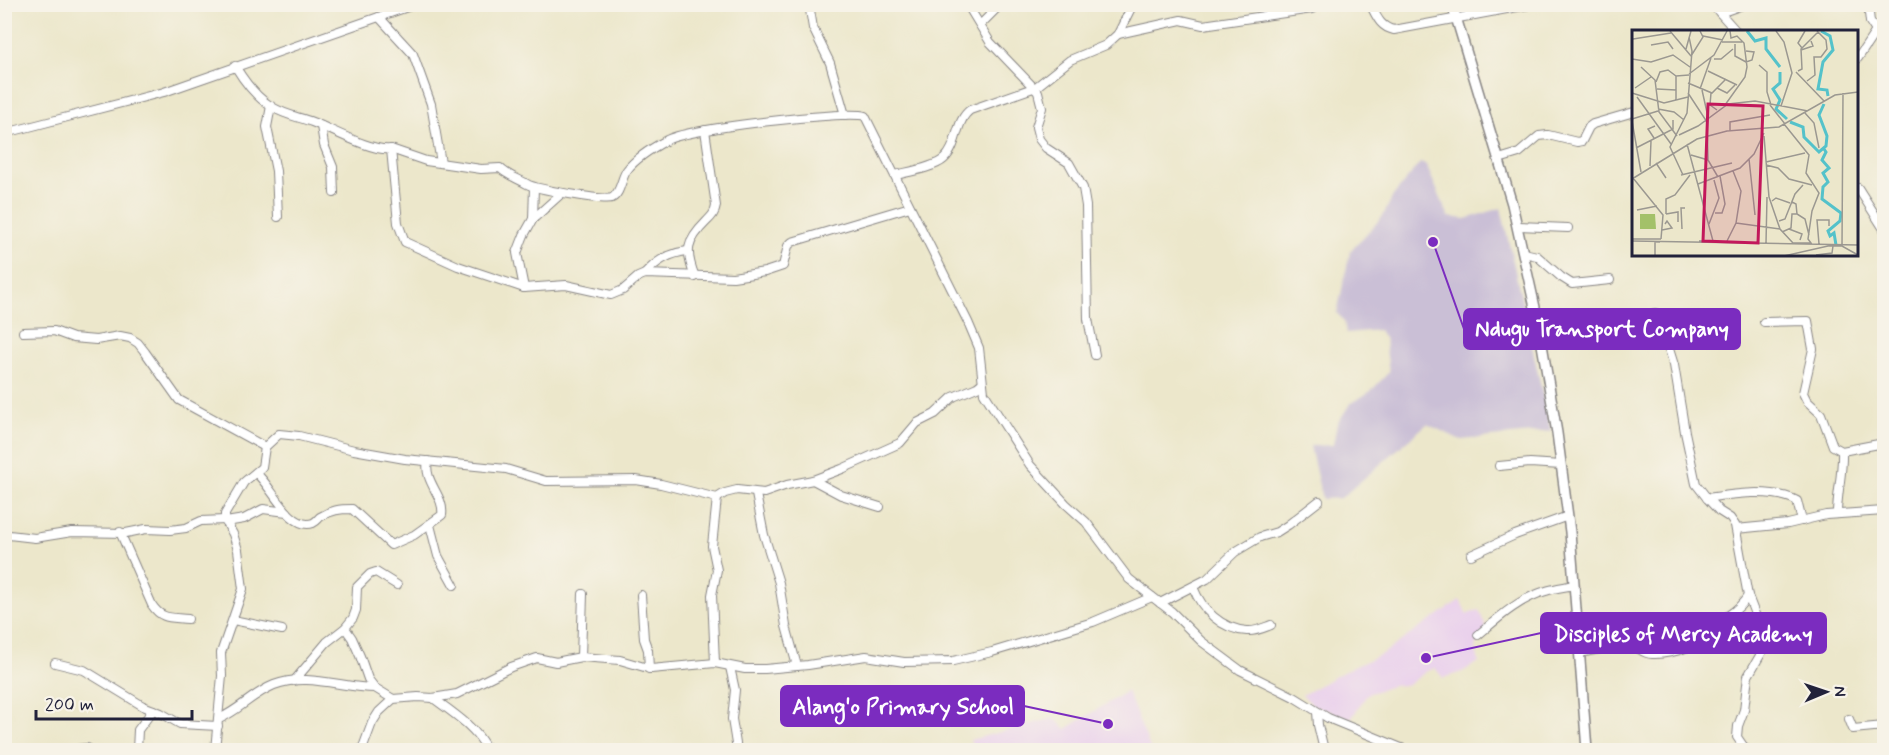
<svg xmlns="http://www.w3.org/2000/svg" width="1889" height="755" font-family="Mynerve,sans-serif">
	<rect width="100%" height="100%" fill="#f7f3e8"/>
	<filter id="ink" filterUnits="userSpaceOnUse"><feTurbulence type="fractalNoise" baseFrequency=".0167" numOctaves="2"/><feDisplacementMap in="SourceGraphic" scale="12" xChannelSelector="R" yChannelSelector="G"/><feConvolveMatrix kernelMatrix="1 2 1 2 8 2 1 2 1" color-interpolation-filters="sRGB"/></filter>
	<filter id="wash" filterUnits="userSpaceOnUse"><feTurbulence type="fractalNoise" baseFrequency=".008" numOctaves="4" result="noise"/><feDisplacementMap in="SourceGraphic" scale="24" xChannelSelector="R" yChannelSelector="G"/><feGaussianBlur stdDeviation="1.35" result="paint"/><feColorMatrix in="noise" values="0 0 0 0 0 0 0 0 0 0 0 0 0 0 0 0 0 1.4 0 .05"/><feComposite in="paint" operator="in"/></filter>
	<g filter="url(#wash)">
		<rect width="100%" height="100%" fill="#ece7cb"/>
		<g fill="#ead1ec">
			<polygon points="1460,600 1467,614 1479,610 1487,630 1475,646 1479,662 1462,672 1443,678 1435,668 1427,671 1408,685 1392,686 1367,694 1351,719 1314,706 1302,695 1347,670 1384,653"/>
			<polygon points="1127,691 1151,750 975,750 970,740 1054,718 1066,729"/>
		</g>
		<polygon fill="#cabfd6" points="1420,163 1426,165 1449,217 1466,219 1501,208 1551,431 1461,440 1427,424 1341,498 1322,499 1310,446 1333,445 1337,424 1350,404 1371,391 1389,372 1385,340 1379,330 1346,333 1344,321 1337,313 1350,252 1383,216 1393,196"/>
	</g>
	<g filter="url(#ink)">
		<g fill="none" stroke-linecap="round" stroke-linejoin="round">
			<g stroke="#878483" stroke-width="10">
				<g id="minor">
					<polyline points="809,4 813,28 830,63 845,115"/>
					<polyline points="967,4 990,42 1038,92 1042,108 1036,127 1039,139 1046,148 1069,163 1083,188 1086,206 1088,319 1095,355"/>
					<path d="M1370 4C1377 17 1380 27 1394 30L1534 4"/>
					<polyline points="1712,4 1737,32"/>
					<polyline points="1868,4 1870,22 1876,31"/>
					<polyline points="1720,13 1745,4"/>
					<polyline points="379,17 413,54 431,104 441,163"/>
					<polyline points="980,25 1001,4"/>
					<polyline points="1118,34 1181,20 1203,25 1312,9 1321,4"/>
					<polyline points="1858,58 1876,31 1884,30"/>
					<path d="M235 66C244 81 257 98 272 107 285 115 299 117 312 122 331 129 372 152 391 149L426 161 481 169 500 168C508 176 517 178 527 184 535 189 604 201 612 198 621 193 621 178 627 170 636 158 654 147 667 140 685 129 845 110 865 116L968 322 979 348 984 393 1030 465 1066 504 1086 522 1129 579 1172 612 1201 641 1240 670 1294 697 1328 718 1406 750"/>
					<polyline points="271,106 267,127 276,171 278,217"/>
					<polyline points="321,126 324,145 333,167 334,193"/>
					<polyline points="4,130 13,131 25,128 164,92 416,4"/>
					<polyline points="391,149 398,223 405,242 458,266 524,288 566,285 611,295 623,290 638,277 645,274 733,277 765,272 783,266 788,246 792,242 910,207"/>
					<polyline points="1499,159 1519,153 1539,136 1548,135 1577,142 1582,141 1589,127 1593,124 1634,112"/>
					<path d="M895 175C907 172 934 168 944 159 958 147 955 121 970 110L1036 87 1070 60 1106 45 1118 34 1133 4"/>
					<polyline points="1858,188 1884,229"/>
					<polyline points="533,219 562,193"/>
					<polyline points="1518,226 1568,228"/>
					<polyline points="1524,253 1537,256 1561,277 1572,284 1610,280"/>
					<path d="M645 274C656 261 670 253 687 251"/>
					<path d="M695 277C685 251 686 242 706 222 712 216 715 213 716 206L705 130"/>
					<polyline points="524,288 517,253 524,235 533,219 534,187"/>
					<polyline points="1538,321 1613,324 1655,313 1658,314 1674,365 1685,432 1696,484 1707,498 1719,511 1730,518 1735,525 1748,596 1760,627 1762,652 1748,676 1744,710 1738,726 1737,737 1746,750"/>
					<polyline points="1764,322 1808,321 1813,349 1803,393 1807,401 1821,414 1833,446 1842,451 1884,443"/>
					<polyline points="23,332 54,331 73,338 96,340 120,336 130,338 138,343 145,352 179,400 265,447"/>
					<polyline points="1499,466 1530,463 1561,465"/>
					<path d="M256 473C272 486 290 531 313 523 317 521 317 520 320 517 331 510 340 509 352 509L391 545 414 535 442 515C445 496 423 482 428 461"/>
					<polyline points="813,480 841,495 880,507"/>
					<polyline points="756,494 764,535 779,583 786,626 797,666"/>
					<path d="M1707 498C1732 494 1773 488 1797 501L1802 521"/>
					<path d="M1837 514C1837 493 1843 472 1842 451"/>
					<polyline points="226,522 244,519 263,509 287,512"/>
					<polyline points="430,525 438,556 454,585"/>
					<polyline points="1736,529 1788,524 1826,515 1884,511"/>
					<path d="M120 532 152 605C162 620 171 617 188 619"/>
					<polyline points="9,535 35,538 72,532 126,533 146,529 170,530 186,528 201,521 225,520"/>
					<polyline points="1471,555 1515,535 1568,516"/>
					<path d="M1193 587C1202 610 1221 629 1247 631 1255 632 1263 628 1271 625"/>
					<polyline points="641,595 644,639 648,650 649,669"/>
					<polyline points="1160,603 1207,579 1235,552 1260,537 1277,532 1288,525 1319,501"/>
					<polyline points="233,620 282,630"/>
					<polyline points="345,628 352,638 360,656 368,679 375,688 393,699"/>
					<path d="M1478 635C1498 618 1520 598 1546 591 1555 588 1565 587 1574 585"/>
					<path d="M1579 653 1627 644C1637 645 1642 654 1652 654 1674 655 1701 644 1717 630 1722 625 1724 619 1729 615 1738 609 1742 605 1748 596"/>
					<polyline points="581,657 583,594"/>
					<polyline points="55,663 84,670 143,706 161,713 180,724 218,726"/>
					<polyline points="715,663 712,595 717,570 712,546 717,498"/>
					<polyline points="730,667 735,690 732,719 737,750"/>
					<polyline points="294,681 327,642 345,628 353,618 356,610 357,587 370,574 376,572 397,585"/>
					<path d="M433 698C452 712 477 728 487 750"/>
					<polyline points="1317,712 1318,725 1324,750"/>
					<path d="M219 719C239 710 254 693 274 685 307 672 342 688 375 688"/>
					<polyline points="1849,719 1853,729 1884,726"/>
					<polyline points="68,750 87,748 91,750"/>
					<polyline points="137,750 138,730 153,710"/>
					<polyline points="215,750 222,676 221,653 243,589 238,550 233,534 225,520 225,514 244,482 262,467 265,447 279,434 299,436 354,450 405,459 506,469 546,481 636,480 661,484 717,498 725,493 737,490 764,493 787,485 813,480 842,469 900,443 917,423 935,414 953,397 977,387 982,383"/>
					<polyline points="362,750 372,723 379,712 393,699 418,697 433,698 457,694 511,667 537,658 556,662 581,657 620,660 651,669 715,663 745,669 765,669 808,665 866,656 904,662 953,661 992,652 1093,622 1152,597"/>
				</g>
			</g>
			<g stroke="#878483" stroke-width="12">
				<polyline id="major" points="1452,4 1512,204 1538,321 1557,433 1570,532 1587,750"/>
			</g>
			<use href="#minor" stroke="#fff" stroke-width="8"/>
			<use href="#major" stroke="#fff" stroke-width="9"/>
		</g>
	</g>
	<g transform="translate(1632 30)">
		<rect width="226" height="226" fill="#ece7cb"/>
		<path d="M8 184H23L24 199H8Z" fill="#a3c169"/>
		<path fill="none" stroke="#54c2ca" stroke-width="3" d="M115 1 123 11 134 8V19L148 37M189 1 198 6 201 20 191 32 186 59 195 60 196 66M148 42V53L141 59 148 70 144 79 155 89M158 92 171 97 172 107 187 122 194 116 195 106 187 85 192 74M192 119 194 122 190 130 197 138 191 143 196 152 191 157 190 169 209 183 208 191 196 201 198 206 202 203 204 215"/>
		<path fill="none" stroke="#9b9891" stroke-width="1.5" d="M38 1 59 26M144 1 152 12 160 43 149 76M71 6 91 10M1 9 39 3M90 12H110M103 14V26L114 32M19 15 36 12 41 19M170 18 166 13 173 1M54 19 59 1M169 20 181 16 179 11M59 26 71 7 68 1M0 29 19 32 41 25 58 37M82 29H89L101 19M114 32 120 30 122 22 114 21M127 35 135 42V62L139 75M9 37 23 50 27 82 45 106M76 41 105 55M166 41 170 39 169 19 186 2M164 42 192 71M57 44 82 25 95 1M44 46V70M175 51 183 45 182 27H189L195 19 194 10 185 1M24 52 28 42 36 40 44 46 57 45M56 53 80 63 94 49M3 58 19 47M85 58 95 63 103 55M25 59 44 60M68 59 79 28M70 60 76 87M0 63 32 73 56 67M56 63 75 92 76 130M79 63 78 75 85 80M5 67 39 114M93 75 113 47 115 37 112 13 105 6 99 8 98 1M138 75 153 94M26 79 42 82 52 90M173 83 182 93 187 118M0 89 26 81M0 91 9 142M98 101V92L138 85M47 105 66 96 96 74 123 71 176 81M132 106 137 167 148 199 161 213H179L176 209 180 181 187 163 174 143 177 125 152 94M22 108 16 99 23 96M55 114 81 211H67M4 118 41 99V90M59 125 76 130 86 147M117 129 123 185M134 132 173 123M24 133 34 148M134 135 146 138 157 149 180 155M18 136 19 111M49 145 100 133M51 145 38 117 55 83 60 21 57 7M1 148 31 185 29 209M0 149 65 109 95 101 147 97 203 65 226 62M66 154 108 138 122 124 132 103M140 171 144 168 158 173M160 172 164 174 165 184 173 189 177 205M5 180 25 176M83 183H90L93 174 88 146M34 184V169L43 165 58 145M34 184 46 182V192M147 191 153 189 163 164 171 155M104 193 148 199M77 194 87 168 82 150M50 199 49 178H53M157 199 170 204 168 210M30 200 40 198 35 191 33 194M150 202 159 198 160 184H165M0 209H29M0 211 226 215M95 211 104 193 109 161 101 141M134 213 135 167M187 214 185 190H197V196M210 216 211 63M184 225 200 223 201 216M23 226V212H28M152 226 196 216H210L226 225"/>
		<path fill="#c2185b" fill-opacity="0.15" stroke="#c2185b" stroke-width="3" d="M76 74 131 76 126 213 71 211Z"/>
		<rect width="226" height="226" fill="none" stroke="#22223b" stroke-width="3"/>
	</g>
	<path fill="none" stroke="#7b2cbf" stroke-width="2" d="M1433 242L1464 329M1426 658L1541 633M1108 724L1024 706"/>
	<g fill="#7b2cbf" stroke="#f7f3e8" stroke-width="2">
		<circle cx="1433" cy="242" r="6"/>
		<circle cx="1426" cy="658" r="6"/>
		<circle cx="1108" cy="724" r="6"/>
	</g>
	<g fill="#7b2cbf" stroke="#7b2cbf" stroke-width="2">
		<rect x="1464" y="309" width="276" height="40" rx="6"/>
		<rect x="1541" y="613" width="285" height="40" rx="6"/>
		<rect x="781" y="686" width="243" height="40" rx="6"/>
	</g>
	<g font-size="22" text-anchor="middle" font-weight="bold" fill="#fff">
		<text x="1602" y="336">Ndugu Transport Company</text>
		<text x="1683" y="641">Disciples of Mercy Academy</text>
		<text x="903" y="714">Alang'o Primary School</text>
	</g>
	<rect width="1889" height="755" fill="none" stroke="#f7f3e8" stroke-width="24"/>
	<g transform="translate(1826 692) rotate(88)" stroke="#f7f3e8" stroke-width="4.5" paint-order="stroke">
	<path d="M0-4.5L10 22L0 15L-10 22Z" fill="#22223b"/>
	<text y="-9" font-size="16" font-weight="bold" text-anchor="middle" fill="#22223b">N</text>
	</g>
	<path d="M36 710v9h156v-9" fill="none" stroke="#22223b" stroke-width="3"/>
	<text x="45" y="710" font-size="18" fill="#22223b" stroke="#f7f3e8" stroke-width="4.5" paint-order="stroke">200 m</text>
</svg>
